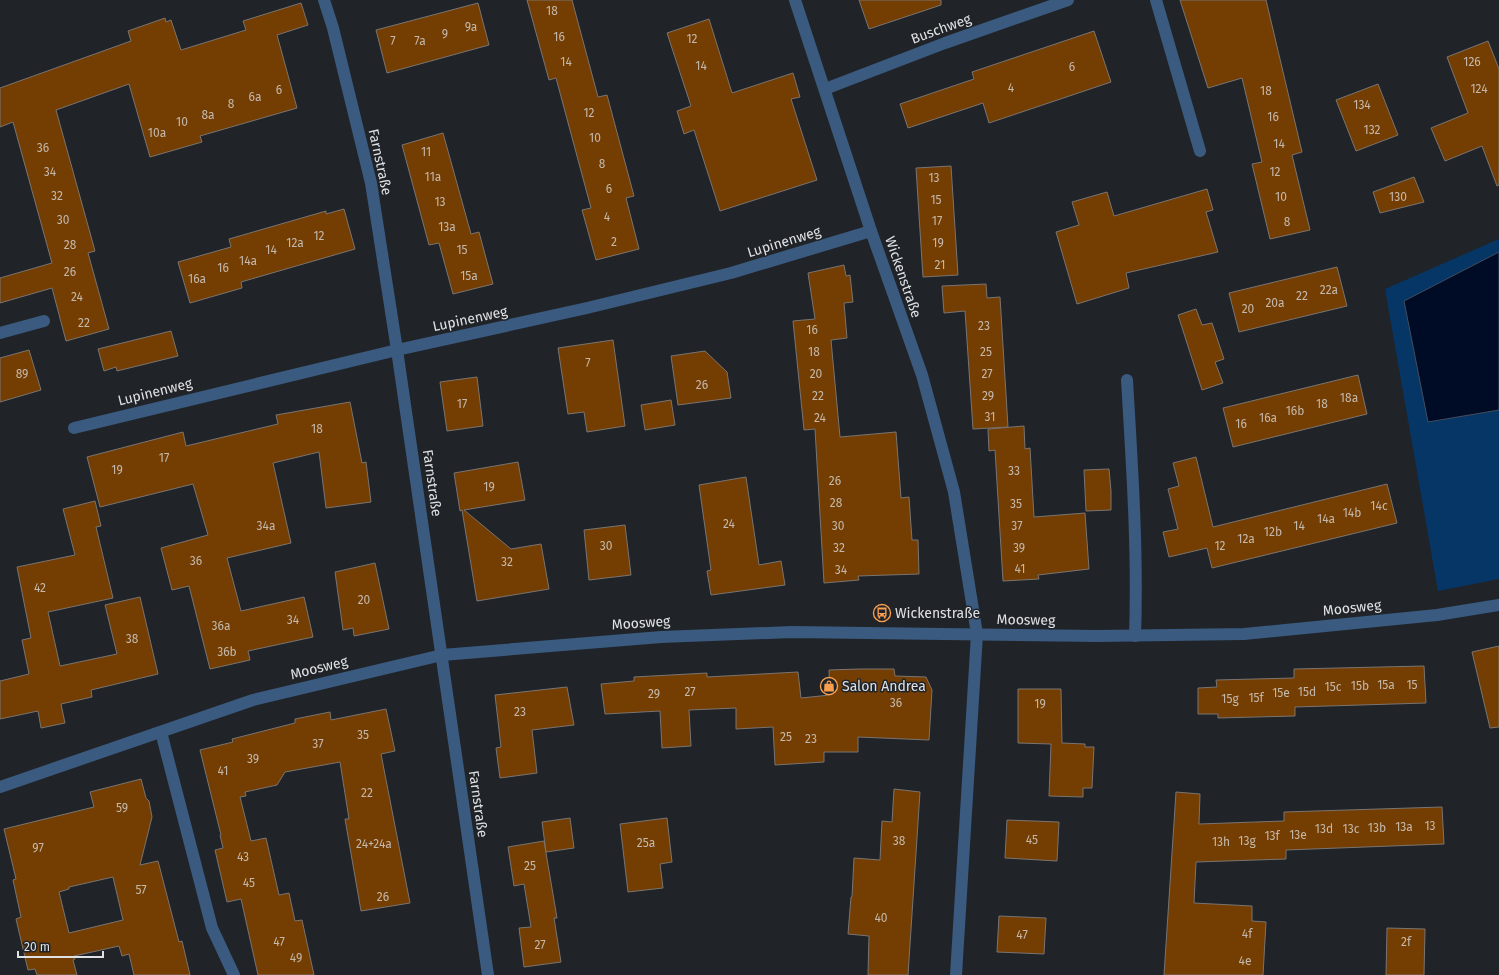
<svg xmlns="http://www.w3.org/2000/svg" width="1499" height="975" font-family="'Fira Sans',sans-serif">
	<rect width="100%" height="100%" fill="#202428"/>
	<polygon fill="#053666" points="1499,239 1499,579 1438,591 1385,289"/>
	<polygon fill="#000c25" stroke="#434c5e" points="1499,252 1499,410 1428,422 1404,301"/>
	<g fill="#743e03" stroke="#7a7470" fill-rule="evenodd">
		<polygon points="527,0 572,0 598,97 607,95 634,196 626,198 639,249 596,260 582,210 591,208 556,78 549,80"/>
		<polygon points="859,0 941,0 941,5 869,29"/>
		<polygon points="1180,0 1266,0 1302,152 1292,155 1310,230 1270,239 1252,164 1262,162 1242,78 1208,88"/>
		<polygon points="301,3 308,25 277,35 297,108 200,136 202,142 150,157 129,84 56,110 95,251 88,253 109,329 66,341 52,288 0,303 0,278 52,263 13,122 0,127 0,88 131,41 128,31 165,18 166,22 171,20 181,50 246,30 243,21"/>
		<polygon points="478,3 489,45 387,73 376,30"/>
		<polygon points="709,19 732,93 793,73 800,97 791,99 817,180 720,211 694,130 684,134 677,111 691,106 667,33"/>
		<polygon points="1094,31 1111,82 989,123 983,103 908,128 900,104 974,79 972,72"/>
		<polygon points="1488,41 1499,69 1499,185 1497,186 1482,146 1445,161 1431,128 1468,113 1447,57"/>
		<polygon points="1378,84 1398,135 1356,151 1336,100"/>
		<polygon points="443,133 471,234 479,232 493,284 453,294 439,243 429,245 402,145"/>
		<polygon points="951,166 958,275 923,277 916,168"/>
		<polygon points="1414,177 1424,202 1380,213 1373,192"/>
		<polygon points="1207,189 1213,210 1206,212 1218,252 1126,273 1129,288 1077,304 1056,232 1079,225 1072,202 1107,192 1114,216"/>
		<polygon points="344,209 355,249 241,282 242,288 190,303 178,262 231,247 229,239 326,211 326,214"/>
		<polygon points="844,265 846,276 850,275 853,302 844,303 847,338 831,340 840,437 896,432 901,498 909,497 912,540 918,540 919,574 858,576 859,580 824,583 815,429 804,430 793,321 815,319 808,273"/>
		<polygon points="1337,267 1347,306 1239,332 1229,293"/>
		<polygon points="986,284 987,298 1000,297 1008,427 973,429 965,311 944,313 942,286"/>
		<polygon points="1196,309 1202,325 1212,323 1224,359 1215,362 1223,383 1202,390 1178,315"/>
		<polygon points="171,331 178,356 117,371 116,367 104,371 98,349"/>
		<polygon points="613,340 625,426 587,432 584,412 568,414 558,348"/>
		<polygon points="29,350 41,390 0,402 0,358"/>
		<polygon points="705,351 727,372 731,398 678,405 671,356"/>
		<polygon points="1358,375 1367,414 1233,447 1223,408"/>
		<polygon points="477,377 483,426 447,431 440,382"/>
		<polygon points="671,400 675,425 645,430 641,405"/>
		<polygon points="350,402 362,463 366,462 371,502 326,508 319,452 273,463 291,543 227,558 241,611 304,597 313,637 248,651 250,660 210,669 189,586 172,590 161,548 208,535 193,484 100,507 87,457 183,432 186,446 278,424 276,415"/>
		<polygon points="1024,426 1025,449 1030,448 1034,517 1085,513 1089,569 1038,575 1039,579 1003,581 995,450 989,451 988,429"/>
		<polygon points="1196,457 1213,527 1387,484 1397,523 1212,568 1207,548 1169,557 1163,532 1178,529 1168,489 1179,486 1173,463"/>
		<polygon points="518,462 525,500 464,510 511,549 541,544 549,589 477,601 462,510 460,511 454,473"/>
		<polygon points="1109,469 1111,491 1111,510 1086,511 1084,470"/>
		<polygon points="746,477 759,565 781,561 785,585 711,595 707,571 711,570 699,485"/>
		<polygon points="95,501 101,526 96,527 113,598 48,612 60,666 117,654 105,605 140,597 158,674 91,690 92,697 61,704 65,723 41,728 38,711 0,719 0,681 29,674 22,640 31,638 17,567 75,555 63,509"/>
		<polygon points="625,525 631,575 589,580 584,530"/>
		<polygon points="375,563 389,629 354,636 353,628 343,630 335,572"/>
		<polygon points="1499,646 1499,727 1490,728 1472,652"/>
		<polygon points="1424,666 1426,703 1295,707 1295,716 1218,718 1218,714 1198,714 1198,688 1217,687 1216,680 1294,678 1294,669"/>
		<polygon points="859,669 894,669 895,676 926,677 932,690 929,740 858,737 858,752 824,752 824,762 775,765 773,727 736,729 736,708 689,710 691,746 662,748 660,711 605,714 601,684 634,681 634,677 707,673 707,677 798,672 801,698 830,695 829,670"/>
		<polygon points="567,687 574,725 532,730 537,773 500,778 496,748 501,747 495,695"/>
		<polygon points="1018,689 1061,689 1062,743 1085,744 1085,747 1094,747 1092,788 1083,788 1083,797 1049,796 1051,744 1018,743"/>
		<polygon points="386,709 395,751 381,754 410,903 361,911 345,819 349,819 340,762 285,772 277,785 245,792 246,796 240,797 251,841 266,838 279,895 289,893 295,921 302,920 314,975 258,975 241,899 227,902 215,850 223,848 220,835 221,835 200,750 233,742 232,739 295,723 295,719 330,712 331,720"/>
		<path d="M141 779 146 798 149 801 152 817 140 865 158 861 179 942 182 941 190 975H134L129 954 122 956 119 946 74 956 75 959 73 960 77 975H37L35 969 28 970 16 919 21 917 13 880 16 879 4 829 94 807 90 792ZM113 877 123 920 69 933 59 892 69 889V887Z"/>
		<polygon points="894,789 920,792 908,975 868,975 869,936 848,934 851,897 852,897 854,858 880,860 882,821 892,822"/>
		<polygon points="1176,792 1200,794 1199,824 1284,821 1284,812 1442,807 1444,844 1286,850 1286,859 1196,862 1194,903 1252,906 1252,921 1266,922 1263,975 1164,975"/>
		<polygon points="570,818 574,848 546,852 542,822"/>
		<polygon points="667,818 672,862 660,864 663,888 628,892 620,824"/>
		<polygon points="1007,820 1059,822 1057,861 1005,858"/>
		<polygon points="544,841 557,918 554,918 561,962 524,967 519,928 531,927 524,884 514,886 508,847"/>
		<polygon points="999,916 1046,918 1044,954 997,952"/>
		<polygon points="1387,928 1425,929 1424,975 1386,975"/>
	</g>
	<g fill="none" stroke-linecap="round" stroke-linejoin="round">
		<g stroke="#3a5a7f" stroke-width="12">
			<polyline points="1156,0 1200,151"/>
			<polyline points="0,333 44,321"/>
		</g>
		<g stroke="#3a5a7f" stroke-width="12">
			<polyline points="324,0 333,28 371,183 397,350 488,975"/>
			<polyline points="795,0 871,231 922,375 954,492 977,634 956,975"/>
			<polyline points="825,89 945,43 1068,0"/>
			<path d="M1127 380C1132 465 1138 551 1135 636"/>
			<polyline points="74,428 397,350 587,308 731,273 871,231"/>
			<polyline points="161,732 212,928 234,975"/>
			<polyline points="0,787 253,700 442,655 661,637 792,632 1098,636 1244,634 1437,615 1499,605"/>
		</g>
	</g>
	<defs>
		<g id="bus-ring" transform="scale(0.9)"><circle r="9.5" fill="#202428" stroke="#fa9f4f" stroke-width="1.5"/><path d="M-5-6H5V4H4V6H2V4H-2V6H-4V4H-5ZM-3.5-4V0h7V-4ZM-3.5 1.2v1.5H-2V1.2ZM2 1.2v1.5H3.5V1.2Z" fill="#fa9f4f"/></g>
		<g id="shop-ring" transform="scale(0.9)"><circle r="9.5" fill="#202428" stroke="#fa9f4f" stroke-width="1.5"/><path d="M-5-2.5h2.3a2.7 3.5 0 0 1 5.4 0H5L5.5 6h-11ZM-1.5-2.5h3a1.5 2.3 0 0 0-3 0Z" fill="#fa9f4f"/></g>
	</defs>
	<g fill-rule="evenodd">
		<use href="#bus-ring" x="882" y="613"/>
		<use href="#shop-ring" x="829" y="686"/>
	</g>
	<g text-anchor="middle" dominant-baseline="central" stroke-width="3" stroke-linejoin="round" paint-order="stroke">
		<g font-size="12" fill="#c4b8ac">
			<text x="552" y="11">18</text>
			<text x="471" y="27">9a</text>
			<text x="445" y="34">9</text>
			<text x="559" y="37">16</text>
			<text x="692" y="39">12</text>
			<text x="393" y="41">7</text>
			<text x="420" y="41">7a</text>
			<text x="566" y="62">14</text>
			<text x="1472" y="62">126</text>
			<text x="701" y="66">14</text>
			<text x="1072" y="67">6</text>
			<text x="1011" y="88">4</text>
			<text x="1479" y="89">124</text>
			<text x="279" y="90">6</text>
			<text x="1266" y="91">18</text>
			<text x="255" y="97">6a</text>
			<text x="231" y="104">8</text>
			<text x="1362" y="105">134</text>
			<text x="589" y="113">12</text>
			<text x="208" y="115">8a</text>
			<text x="1273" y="117">16</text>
			<text x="182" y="122">10</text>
			<text x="1372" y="130">132</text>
			<text x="157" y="133">10a</text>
			<text x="595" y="138">10</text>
			<text x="1279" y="144">14</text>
			<text x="43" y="148">36</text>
			<text x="426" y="152">11</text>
			<text x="602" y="164">8</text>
			<text x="50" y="172">34</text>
			<text x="1275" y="172">12</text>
			<text x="433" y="177">11a</text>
			<text x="934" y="178">13</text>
			<text x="609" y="189">6</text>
			<text x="57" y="196">32</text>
			<text x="1281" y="197">10</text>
			<text x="1398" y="197">130</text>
			<text x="936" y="200">15</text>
			<text x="440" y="202">13</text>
			<text x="607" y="217">4</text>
			<text x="63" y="220">30</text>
			<text x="937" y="221">17</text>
			<text x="1287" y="222">8</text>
			<text x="447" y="227">13a</text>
			<text x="319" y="236">12</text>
			<text x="614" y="242">2</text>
			<text x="295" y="243">12a</text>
			<text x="938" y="243">19</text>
			<text x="70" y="245">28</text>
			<text x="271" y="250">14</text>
			<text x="462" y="250">15</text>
			<text x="248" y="261">14a</text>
			<text x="940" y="265">21</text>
			<text x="223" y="268">16</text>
			<text x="70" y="272">26</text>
			<text x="469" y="276">15a</text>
			<text x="197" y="279">16a</text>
			<text x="1329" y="290">22a</text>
			<text x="1302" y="296">22</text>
			<text x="77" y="297">24</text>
			<text x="1275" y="303">20a</text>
			<text x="1248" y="309">20</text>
			<text x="84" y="323">22</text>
			<text x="984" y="326">23</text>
			<text x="812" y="330">16</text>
			<text x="814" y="352">18</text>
			<text x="986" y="352">25</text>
			<text x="588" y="363">7</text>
			<text x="22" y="374">89</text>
			<text x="816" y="374">20</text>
			<text x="987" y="374">27</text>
			<text x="702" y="385">26</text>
			<text x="818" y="396">22</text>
			<text x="988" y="396">29</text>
			<text x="1349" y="398">18a</text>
			<text x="462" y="404">17</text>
			<text x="1322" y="404">18</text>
			<text x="1295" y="411">16b</text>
			<text x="990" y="417">31</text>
			<text x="820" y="418">24</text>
			<text x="1268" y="418">16a</text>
			<text x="1241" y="424">16</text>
			<text x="317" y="429">18</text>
			<text x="164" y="458">17</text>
			<text x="117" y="470">19</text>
			<text x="1014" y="471">33</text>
			<text x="835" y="481">26</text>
			<text x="489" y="487">19</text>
			<text x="836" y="503">28</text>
			<text x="1016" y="504">35</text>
			<text x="1379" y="506">14c</text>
			<text x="1352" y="513">14b</text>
			<text x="1326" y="519">14a</text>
			<text x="729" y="524">24</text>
			<text x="266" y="526">34a</text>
			<text x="838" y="526">30</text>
			<text x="1017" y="526">37</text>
			<text x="1299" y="526">14</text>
			<text x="1273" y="532">12b</text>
			<text x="1246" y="539">12a</text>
			<text x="606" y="546">30</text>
			<text x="1220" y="546">12</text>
			<text x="839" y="548">32</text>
			<text x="1019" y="548">39</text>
			<text x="196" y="561">36</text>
			<text x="507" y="562">32</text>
			<text x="1020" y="569">41</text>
			<text x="841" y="570">34</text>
			<text x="40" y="588">42</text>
			<text x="364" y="600">20</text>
			<text x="293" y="620">34</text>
			<text x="221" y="626">36a</text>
			<text x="132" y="639">38</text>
			<text x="227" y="652">36b</text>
			<text x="1386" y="685">15a</text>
			<text x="1412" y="685">15</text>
			<text x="1360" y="686">15b</text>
			<text x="1333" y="687">15c</text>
			<text x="690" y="692">27</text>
			<text x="1307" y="692">15d</text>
			<text x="1281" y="693">15e</text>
			<text x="654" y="694">29</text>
			<text x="1256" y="698">15f</text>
			<text x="1230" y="699">15g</text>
			<text x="896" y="703">36</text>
			<text x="1040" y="704">19</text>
			<text x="520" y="712">23</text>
			<text x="363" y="735">35</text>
			<text x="786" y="737">25</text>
			<text x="811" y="739">23</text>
			<text x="318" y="744">37</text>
			<text x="253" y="759">39</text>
			<text x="223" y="771">41</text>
			<text x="367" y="793">22</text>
			<text x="122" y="808">59</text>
			<text x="1430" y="826">13</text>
			<text x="1404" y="827">13a</text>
			<text x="1377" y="828">13b</text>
			<text x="1324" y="829">13d</text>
			<text x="1351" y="829">13c</text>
			<text x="1298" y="835">13e</text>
			<text x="1272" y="836">13f</text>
			<text x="1032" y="840">45</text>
			<text x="899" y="841">38</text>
			<text x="1247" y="841">13g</text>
			<text x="1221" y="842">13h</text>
			<text x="646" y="843">25a</text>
			<text x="374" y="844">24+24a</text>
			<text x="38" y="848">97</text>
			<text x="243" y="857">43</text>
			<text x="530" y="866">25</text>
			<text x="249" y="883">45</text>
			<text x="141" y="890">57</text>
			<text x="383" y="897">26</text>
			<text x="881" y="918">40</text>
			<text x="1247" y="934">4f</text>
			<text x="1022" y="935">47</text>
			<text x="279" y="942">47</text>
			<text x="1406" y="942">2f</text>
			<text x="540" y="945">27</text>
			<text x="296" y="958">49</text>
			<text x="1245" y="961">4e</text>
		</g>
		<g font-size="14" fill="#dfe1e4" stroke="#202428">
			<text transform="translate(941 29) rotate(-20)">Buschweg</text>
			<text transform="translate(380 162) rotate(78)">Farnstraße</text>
			<text transform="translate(784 242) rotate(-17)">Lupinenweg</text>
			<text transform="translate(903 277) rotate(71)">Wickenstraße</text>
			<text transform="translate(470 319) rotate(-12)">Lupinenweg</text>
			<text transform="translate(155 392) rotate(-14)">Lupinenweg</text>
			<text transform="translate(432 483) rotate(82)">Farnstraße</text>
			<text transform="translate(1352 608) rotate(-6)">Moosweg</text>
			<text transform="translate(1026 620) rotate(1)">Moosweg</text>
			<text transform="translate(641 623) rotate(-4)">Moosweg</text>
			<text transform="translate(319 668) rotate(-14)">Moosweg</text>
			<text transform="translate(478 804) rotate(82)">Farnstraße</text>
		</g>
		<g font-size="14" fill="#dfe1e4" stroke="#202428" text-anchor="start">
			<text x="895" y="613">Wickenstraße</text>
			<text x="842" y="686">Salon Andrea</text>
		</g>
	</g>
	<path d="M18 951v6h85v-6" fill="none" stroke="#dfe1e4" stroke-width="2"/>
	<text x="24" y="951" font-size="12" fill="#dfe1e4" stroke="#202428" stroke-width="3" paint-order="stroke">20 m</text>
</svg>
